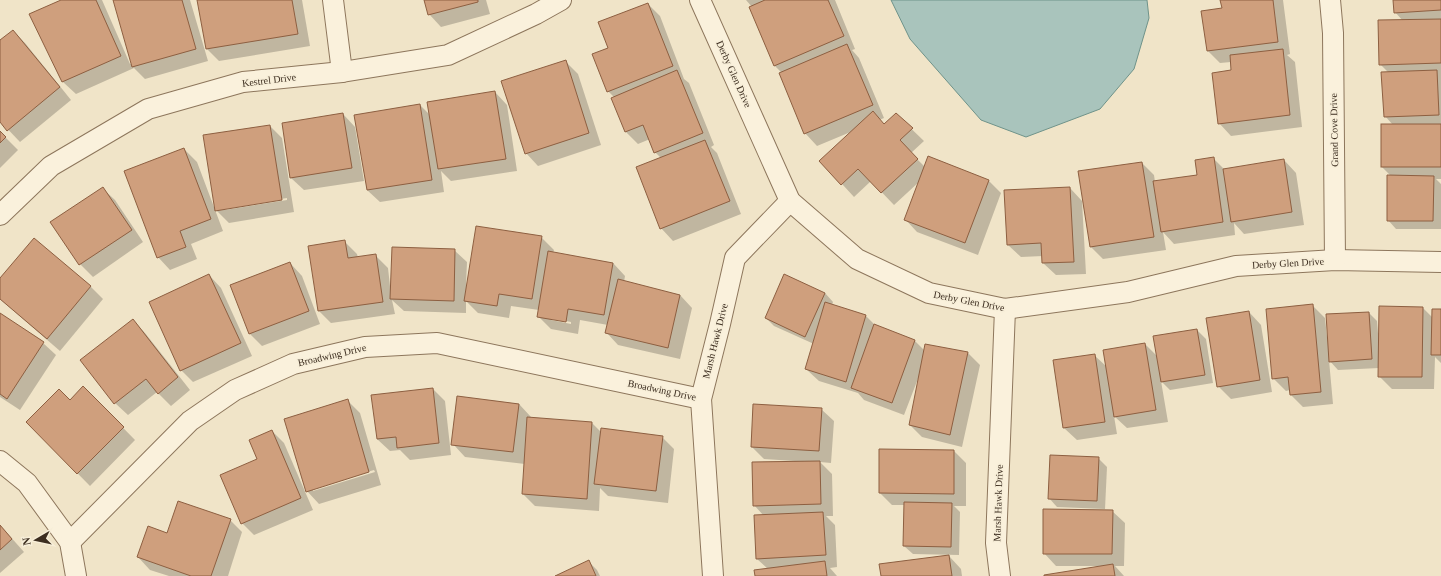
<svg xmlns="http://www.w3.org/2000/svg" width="1441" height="576" font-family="Georgia,serif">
	<rect width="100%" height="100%" fill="#f0e4c8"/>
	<polygon fill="#a9c4bc" stroke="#6f938a" points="891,0 1147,0 1149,18 1134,69 1100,109 1026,137 981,120 910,39"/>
	<g fill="#0003" fill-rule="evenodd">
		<polygon points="64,0 102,0 130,64 132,64 114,0 190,0 208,61 145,79 134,68 76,94 63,82 31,14"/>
		<polygon points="198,0 302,0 310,46 219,61 207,49"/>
		<polygon points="425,0 486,0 490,14 441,27 429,14"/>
		<polygon points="746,0 835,0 855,49 852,50 859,58 884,118 879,120 885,125 896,114 924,141 911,153 925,167 989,181 1001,193 978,255 917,232 905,219 920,181 894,205 871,181 854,197 821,161 853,131 817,146 805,133 782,73 775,66 752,7"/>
		<polygon points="1221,0 1283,0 1290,54 1287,55 1295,62 1302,127 1231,136 1219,123 1232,71 1231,62 1220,63 1208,51 1223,9"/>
		<polygon points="1394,0 1441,0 1441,179 1436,179 1441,184 1441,229 1396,229 1388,220 1391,176 1382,167 1393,125 1385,116 1389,73 1380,64 1403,21 1395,12"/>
		<polygon points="648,4 660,16 684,79 689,83 714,145 711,147 717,153 741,214 673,241 661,228 661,158 655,152 650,139 638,144 626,132 614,97 608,91 609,48"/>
		<polygon points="13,31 25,43 71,100 20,142 0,121 0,42"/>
		<polygon points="565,61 578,74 601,145 538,166 526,153"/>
		<polygon points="495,92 507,105 517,171 451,181 441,171 444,192 380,202 367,190 356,115 420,105 430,115"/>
		<polygon points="343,114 355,127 364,181 304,190 291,178"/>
		<path d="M270 126 282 138 294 212 229 223 216 210ZM287 198V200L225 210V208Z"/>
		<polygon points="0,132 18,150 0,168"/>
		<polygon points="184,149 197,162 223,231 191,244 197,259 170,270 158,257"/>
		<polygon points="1213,158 1225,170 1284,160 1296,173 1304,225 1244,234 1234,223 1235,235 1174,244 1163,232 1166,250 1103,259 1091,247 1142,163 1154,175 1155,182 1198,175"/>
		<polygon points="102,188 115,200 143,242 93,277 80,264 52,222"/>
		<polygon points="1070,188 1082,201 1086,274 1056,275 1043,263 1043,256 1021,257 1008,245"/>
		<path d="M541 237 554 250 553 253 613 263 625 276 624 282 680 295 692 308 680 359 618 345 606 332 608 325 580 320 578 334 551 329 538 316 539 310 511 306 509 318 478 313 466 301V313L404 311 392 300 395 314 331 323 319 311 309 247 345 242 357 254 358 258 375 255 388 268 390 286 454 250 467 262 466 285H468ZM551 318 571 322V324L551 320Z"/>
		<polygon points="34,239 91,287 103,299 60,351 0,299 0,279"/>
		<polygon points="290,263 302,276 320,324 262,346 249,333"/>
		<polygon points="209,275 221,288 252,356 193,382 181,370"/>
		<polygon points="825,293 833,302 832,305 865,315 876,326 915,341 925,351 968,353 980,365 962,447 922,437 910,425 920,376 919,376 904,415 864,400 858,393 819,381 806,369 814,344 774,326 766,318"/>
		<polygon points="1312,305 1325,318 1327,337 1369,313 1377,321 1378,333 1380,333 1423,308 1433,318 1441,310 1441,363 1435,357 1434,389 1392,389 1379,376 1379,368 1338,370 1329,360 1333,404 1303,407 1291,395 1290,390 1286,391 1273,378"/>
		<polygon points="1249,312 1261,325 1272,392 1231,399 1218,386"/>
		<polygon points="0,314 43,343 56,355 20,410 0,397"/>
		<polygon points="133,320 145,333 190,390 171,406 157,392 128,415 115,403 82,361"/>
		<polygon points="1197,330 1206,339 1213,383 1170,390 1161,381 1168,422 1127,428 1114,416 1117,434 1077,440 1064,428 1094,355 1107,367 1145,344 1158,357"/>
		<polygon points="83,387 135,440 90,486 27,422 70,401"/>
		<polygon points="433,389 445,401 451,455 410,460 400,450 390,451 377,439"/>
		<polygon points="458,397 519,404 531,417 531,418 592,423 602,433 662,437 674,449 668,503 608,496 600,488 599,511 535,506 523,494 525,464 465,457 453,444"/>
		<path d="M347 400 360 413 381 485 319 504 307 491ZM374 470 375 472 313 491V488Z"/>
		<polygon points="821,409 834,421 831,463 820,462 832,474 833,516 826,516 835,525 837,567 830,568 837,576 756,576 768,569 757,559 764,516 754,505 794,462 794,461 764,459 752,447"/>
		<polygon points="272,431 284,443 313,510 254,535 242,523 258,460"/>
		<polygon points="954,451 966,463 966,506 954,506 960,512 959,555 913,554 904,546 905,505 892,505 880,493"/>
		<polygon points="1098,458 1107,467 1105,509 1057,507 1049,498"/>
		<polygon points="1112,511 1125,523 1124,566 1115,566 1124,576 1045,576 1097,567 1097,566 1056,566 1044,553"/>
		<polygon points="230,520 242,532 228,576 169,576 150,570 138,557 168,534"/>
		<polygon points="0,525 24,552 0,573"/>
		<polygon points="949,556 961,569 962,576 882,576"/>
		<polygon points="589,562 597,570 600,576 557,576"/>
	</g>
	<g fill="#cf9f7d" stroke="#8d5f41">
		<polygon points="61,0 96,0 121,56 62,82 29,14"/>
		<polygon points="113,0 182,0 196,49 132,67"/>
		<polygon points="197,0 292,0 298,34 206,49"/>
		<polygon points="424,0 478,0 478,2 428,15"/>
		<polygon points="765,0 828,0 844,36 774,66 749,7"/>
		<polygon points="1220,0 1273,0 1278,42 1207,51 1201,11 1222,8"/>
		<polygon points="1393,0 1441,0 1441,10 1394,13"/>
		<polygon points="648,3 673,66 607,92 592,54 608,48 598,22"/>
		<polygon points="1441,19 1441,63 1379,65 1378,20"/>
		<polygon points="13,30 60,87 7,131 0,122 0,40"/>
		<polygon points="847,44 873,105 804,134 779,73"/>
		<polygon points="1283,49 1290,115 1218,124 1212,73 1231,70 1230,55"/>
		<polygon points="566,60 589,133 525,154 501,81"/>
		<polygon points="677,70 703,133 654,153 643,125 625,132 611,98"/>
		<polygon points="1437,70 1439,115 1384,117 1381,72"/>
		<polygon points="495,91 506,159 438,169 427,102"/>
		<polygon points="420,104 432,180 367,190 354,115"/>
		<polygon points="873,111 884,124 896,113 913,128 900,140 918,159 881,193 858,169 841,185 819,161"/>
		<polygon points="343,113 352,168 290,178 282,123"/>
		<rect x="1381" y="124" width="60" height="43"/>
		<polygon points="270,125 282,200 215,211 203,135"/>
		<polygon points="0,131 6,137 0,143"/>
		<polygon points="705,140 730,201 660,229 636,167"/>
		<polygon points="184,148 211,219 180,231 186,247 157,258 124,171"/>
		<polygon points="928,156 989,180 965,243 904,220"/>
		<polygon points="1214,157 1223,222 1161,232 1153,181 1197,175 1195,160"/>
		<polygon points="1284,159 1292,212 1231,222 1223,169"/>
		<polygon points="1142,162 1154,237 1090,247 1078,171"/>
		<polygon points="1387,175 1434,176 1433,221 1387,221"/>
		<polygon points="103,187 132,230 79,265 50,222"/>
		<polygon points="1070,187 1074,262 1042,263 1041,243 1007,245 1004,190"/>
		<polygon points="476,226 542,236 532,299 499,294 497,306 464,301"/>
		<polygon points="34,238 91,286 47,339 0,299 0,278"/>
		<polygon points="345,240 348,258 376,254 383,302 318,311 308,246"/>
		<polygon points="392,247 455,249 454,301 390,299"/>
		<polygon points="548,251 613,263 604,315 568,309 566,322 537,317"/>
		<polygon points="290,262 309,311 249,334 230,285"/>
		<polygon points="209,274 241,343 180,371 149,302"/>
		<polygon points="784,274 825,293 805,337 765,318"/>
		<polygon points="618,279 680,295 668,348 605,333"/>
		<polygon points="825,302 866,315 846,382 805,369"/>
		<polygon points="1313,304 1321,392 1290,395 1288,377 1272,379 1266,309"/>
		<polygon points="1379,306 1423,307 1422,377 1378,377"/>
		<polygon points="1432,309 1441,309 1441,355 1431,355"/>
		<polygon points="1249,311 1260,380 1217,387 1206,318"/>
		<polygon points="1369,312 1372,359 1329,362 1326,314"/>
		<polygon points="0,313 44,342 7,399 0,394"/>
		<polygon points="133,319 178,377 158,394 146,379 114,404 80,360"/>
		<polygon points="874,324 915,340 892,403 851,388"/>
		<polygon points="1197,329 1205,375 1161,382 1153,336"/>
		<polygon points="1145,343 1156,410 1114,417 1103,350"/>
		<polygon points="925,344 968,352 950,435 909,425"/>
		<polygon points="1095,354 1105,422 1063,428 1053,360"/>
		<polygon points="83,386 124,427 77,474 26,422 59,389 70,400"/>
		<polygon points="433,388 439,443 397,448 396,437 377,439 371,395"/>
		<polygon points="457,396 519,404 513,452 451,445"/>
		<polygon points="348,399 369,472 306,492 284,419"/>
		<polygon points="753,404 822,408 819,451 751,447"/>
		<polygon points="527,417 592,422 587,499 522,494"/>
		<polygon points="601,428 663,436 656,491 594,484"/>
		<polygon points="272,430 301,498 241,524 220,475 257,459 249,440"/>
		<polygon points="879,449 954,450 954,494 879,493"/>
		<polygon points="1050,455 1099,457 1097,501 1048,499"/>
		<polygon points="820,461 821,504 753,506 752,462"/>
		<polygon points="178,501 231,519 211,576 191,576 137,557 148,526 167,533"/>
		<polygon points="904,502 952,503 951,547 903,546"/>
		<polygon points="1043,509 1113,510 1112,554 1043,554"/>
		<polygon points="823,512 826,555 756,559 754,515"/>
		<polygon points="0,525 12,539 0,550"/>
		<polygon points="949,555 952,576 881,576 879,564"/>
		<polygon points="589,560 596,576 555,576"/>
		<polygon points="825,561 827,576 755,576 754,570"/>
		<polygon points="1113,564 1115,576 1044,576 1044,575"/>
	</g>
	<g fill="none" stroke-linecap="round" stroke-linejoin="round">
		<g stroke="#8d765c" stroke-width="22">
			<g id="street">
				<polyline points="333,0 342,72"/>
				<polyline points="700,0 790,201 857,259 929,293 1005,309 1128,292 1236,266 1335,260 1441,262"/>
				<polyline points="1330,0 1333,33 1335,260"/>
				<polyline points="0,215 51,166 148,109 243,82 342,72 448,55 536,14 561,0"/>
				<polyline points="0,461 27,483 70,542 76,576"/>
				<polyline points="70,542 190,421 235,390 293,364 365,347 437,343 701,399"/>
				<polyline points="713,576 701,399 720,324 735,258 790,201"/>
				<polyline points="1000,576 996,543 1005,309"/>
			</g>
		</g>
		<use href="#street" stroke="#faf1dc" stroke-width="20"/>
	</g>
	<g text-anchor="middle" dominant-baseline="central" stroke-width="3" stroke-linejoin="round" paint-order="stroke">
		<g font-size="10" fill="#3d2e20" stroke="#f7eed8">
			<text transform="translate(734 74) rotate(66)">Derby Glen Drive</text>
			<text transform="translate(269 80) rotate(-7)">Kestrel Drive</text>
			<text transform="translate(1334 130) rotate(-91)">Grand Cove Drive</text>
			<text transform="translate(1288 263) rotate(-3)">Derby Glen Drive</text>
			<text transform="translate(969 301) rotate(11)">Derby Glen Drive</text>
			<text transform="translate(715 341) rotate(-76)">Marsh Hawk Drive</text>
			<text transform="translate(332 355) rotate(-13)">Broadwing Drive</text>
			<text transform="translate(662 390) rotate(12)">Broadwing Drive</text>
			<text transform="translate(998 503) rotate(-88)">Marsh Hawk Drive</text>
		</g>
	</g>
	<g transform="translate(36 540) rotate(261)" stroke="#f7eed8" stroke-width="3" paint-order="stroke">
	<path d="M0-3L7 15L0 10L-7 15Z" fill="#3d2e20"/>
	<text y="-6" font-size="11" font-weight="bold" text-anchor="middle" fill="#3d2e20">N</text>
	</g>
</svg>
